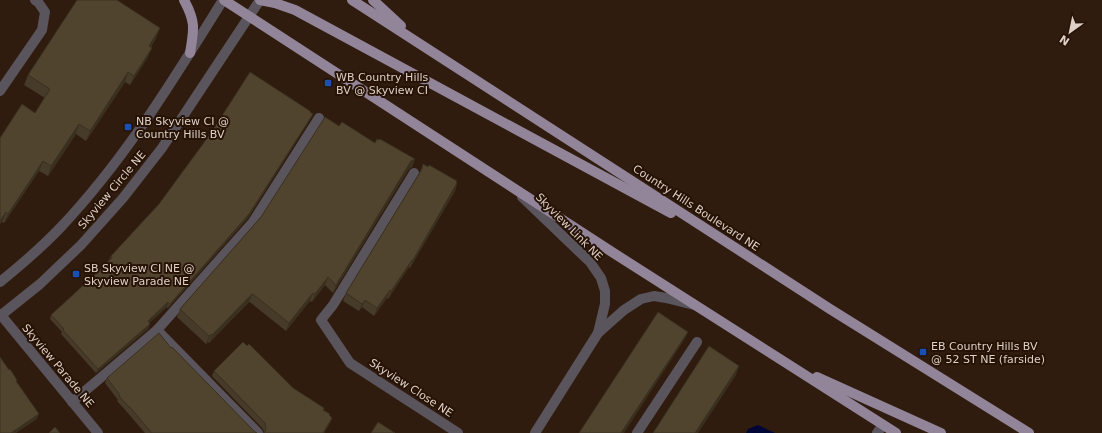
<svg xmlns="http://www.w3.org/2000/svg" width="1102" height="433" font-family="'DejaVu Sans',sans-serif">
	<rect width="100%" height="100%" fill="#301c0f"/>
	<polygon fill="#000736" points="758,425 775,433 746,433 748,429"/>
	<g fill="none" stroke-linecap="round" stroke-linejoin="round">
		<g stroke="#5a545d" stroke-width="10">
			<polyline points="0,91 42,30 45,12 38,2 35,0"/>
			<polyline points="414,173 333,305 321,320 350,363 458,433"/>
			<polyline points="522,197 590,262 601,278 605,291 605,304 598,333"/>
			<path d="M0 282C21 265 42 247 61 227 126 158 173 80 223 0"/>
			<polyline points="0,314 98,433"/>
			<polyline points="0,316 40,284 81,245 123,198 162,148 260,0"/>
			<polyline points="157,330 258,433"/>
			<polyline points="72,402 157,330 253,222 319,118"/>
			<polyline points="535,433 598,333 624,310 641,299 654,296 666,298 694,305"/>
			<polyline points="637,433 697,342"/>
			<polyline points="877,433 883,425"/>
		</g>
		<g stroke="#928599" stroke-width="10">
			<path d="M184 0C196 22 194 29 190 53"/>
			<polyline points="224,0 612,252 896,433"/>
			<polyline points="260,0 275,3 295,10 671,213"/>
			<polyline points="352,0 830,309 1029,433"/>
			<polyline points="373,0 401,26"/>
			<polyline points="817,377 941,433"/>
		</g>
	</g>
	<g fill="#463a28">
		<polygon points="160,28 156,38 151,47 148,57 130,85 125,82 86,141 76,134 48,176 39,171 4,223 2,222 35,113 45,98 24,85 28,75"/>
		<polygon points="310,112 311,118 248,218 168,308 167,307 149,323 150,324 148,329 96,373 61,334 62,332 50,319 51,315 100,270 109,260 111,256"/>
		<polygon points="339,126 375,143 415,159 412,167 408,170 333,293 325,285 312,302 310,301 305,307 286,331 251,303 249,302 209,343 208,342 206,344 177,317 180,309 261,217"/>
		<polygon points="423,164 457,183 455,191 410,268 409,267 388,299 387,298 374,316 362,307 359,311 343,301 346,293 420,172"/>
		<polygon points="171,348 255,432 257,433 145,433 127,412 117,401 118,400 105,383 107,378"/>
		<polygon points="214,371 293,388 324,408 324,410 332,418 330,423 324,433 263,433 264,432 263,429 212,376"/>
	</g>
	<g fill="#393020">
		<polygon points="160,28 156,38 145,55 149,46"/>
		<polygon points="152,48 148,57 130,85 134,76"/>
		<polygon points="128,72 125,82 86,141 90,131"/>
		<polygon points="313,114 311,118 248,218 168,308 170,304"/>
		<polygon points="79,124 76,134 48,176 51,166"/>
		<polygon points="415,159 412,167 408,170 333,293 336,285 411,161"/>
		<polygon points="43,161 39,171 4,223 8,214"/>
		<polygon points="457,183 455,191 410,268 413,260"/>
		<polygon points="6,212 2,222 0,225 0,221"/>
		<polygon points="412,260 409,267 388,299 391,291"/>
		<polygon points="328,277 325,285 312,302 315,294"/>
		<polygon points="390,290 387,298 374,316 377,308"/>
		<polygon points="313,293 310,301 286,331 289,323"/>
		<polygon points="252,294 249,302 209,343 212,335"/>
		<polygon points="365,300 362,307 359,311 362,304"/>
		<polygon points="168,302 167,307 146,326 148,321"/>
		<polygon points="150,324 148,329 96,373 98,369"/>
		<polygon points="688,332 684,340 624,433 621,433"/>
		<polygon points="211,334 208,342 206,344 209,336"/>
		<polygon points="739,366 736,375 698,433 695,433"/>
		<polygon points="39,414 37,419 16,433 11,433"/>
		<polygon points="332,418 330,423 324,433 323,433"/>
	</g>
	<g fill="#51442e" stroke="#393020">
		<polygon points="77,0 117,0 160,28 149,46 152,48 134,76 128,72 90,131 79,124 51,166 43,161 8,214 6,212 0,221 0,138 22,104 35,113 50,89 28,75"/>
		<polygon points="250,72 310,111 310,112 313,114 249,214 170,304 168,302 148,321 150,324 98,369 63,330 64,329 51,315 100,270 112,258 111,256 159,204 211,133"/>
		<polygon points="325,117 339,126 342,122 375,143 377,139 379,140 380,139 415,159 411,161 336,285 328,277 315,294 313,293 308,299 289,323 254,295 252,294 212,335 211,334 209,336 180,309 261,217"/>
		<polygon points="423,164 428,167 429,165 457,181 456,182 457,183 413,260 412,260 391,291 390,290 377,308 365,300 362,304 346,293 422,169"/>
		<polygon points="658,312 688,332 621,433 579,433"/>
		<polygon points="159,333 171,348 172,347 255,432 257,433 151,433 151,432 129,406 129,407 119,396 120,395 107,378"/>
		<polygon points="243,342 247,346 249,344 293,388 324,408 323,410 330,414 329,415 332,418 323,433 263,433 265,432 266,429 265,423 214,371"/>
		<polygon points="709,346 739,366 695,433 653,433"/>
		<polygon points="0,357 9,370 10,369 17,380 16,381 39,414 11,433 0,433"/>
		<polygon points="378,422 395,433 371,433"/>
		<polygon points="55,427 60,433 49,433"/>
	</g>
	<g fill="#1a4fb4" stroke="#261306" stroke-width="1.5">
		<rect x="324" y="79" width="8" height="8" rx="2"/>
		<rect x="124" y="123" width="8" height="8" rx="2"/>
		<rect x="72" y="270" width="8" height="8" rx="2"/>
		<rect x="919" y="348" width="8" height="8" rx="2"/>
	</g>
	<g text-anchor="middle" dominant-baseline="central" stroke-width="4" stroke-linejoin="round" paint-order="stroke">
		<g font-size="11" fill="#ded0c7" stroke="#261306" text-anchor="start">
			<text x="336" y="77">WB Country Hills<tspan x="336" dy="13">BV @ Skyview CI</tspan></text>
			<text x="136" y="121">NB Skyview CI @<tspan x="136" dy="13">Country Hills BV</tspan></text>
			<text x="84" y="268">SB Skyview CI NE @<tspan x="84" dy="13">Skyview Parade NE</tspan></text>
			<text x="931" y="346">EB Country Hills BV<tspan x="931" dy="13">@ 52 ST NE (farside)</tspan></text>
		</g>
		<g font-size="11" fill="#ded0c7" stroke="#261306">
			<text transform="translate(112 190) rotate(-50)">Skyview Circle NE</text>
			<text transform="translate(696 208) rotate(33)">Country Hills Boulevard NE</text>
			<text transform="translate(569 227) rotate(45)">Skyview Link NE</text>
			<text transform="translate(58 366) rotate(50)">Skyview Parade NE</text>
			<text transform="translate(411 388) rotate(33)">Skyview Close NE</text>
		</g>
	</g>
	<g transform="translate(1070 32) rotate(213)" stroke="#261306" stroke-width="3" paint-order="stroke">
	<path d="M0-3L7 15L0 10L-7 15Z" fill="#ded0c7"/>
	<text y="-6" font-size="11" font-weight="bold" text-anchor="middle" fill="#ded0c7">N</text>
	</g>
</svg>
